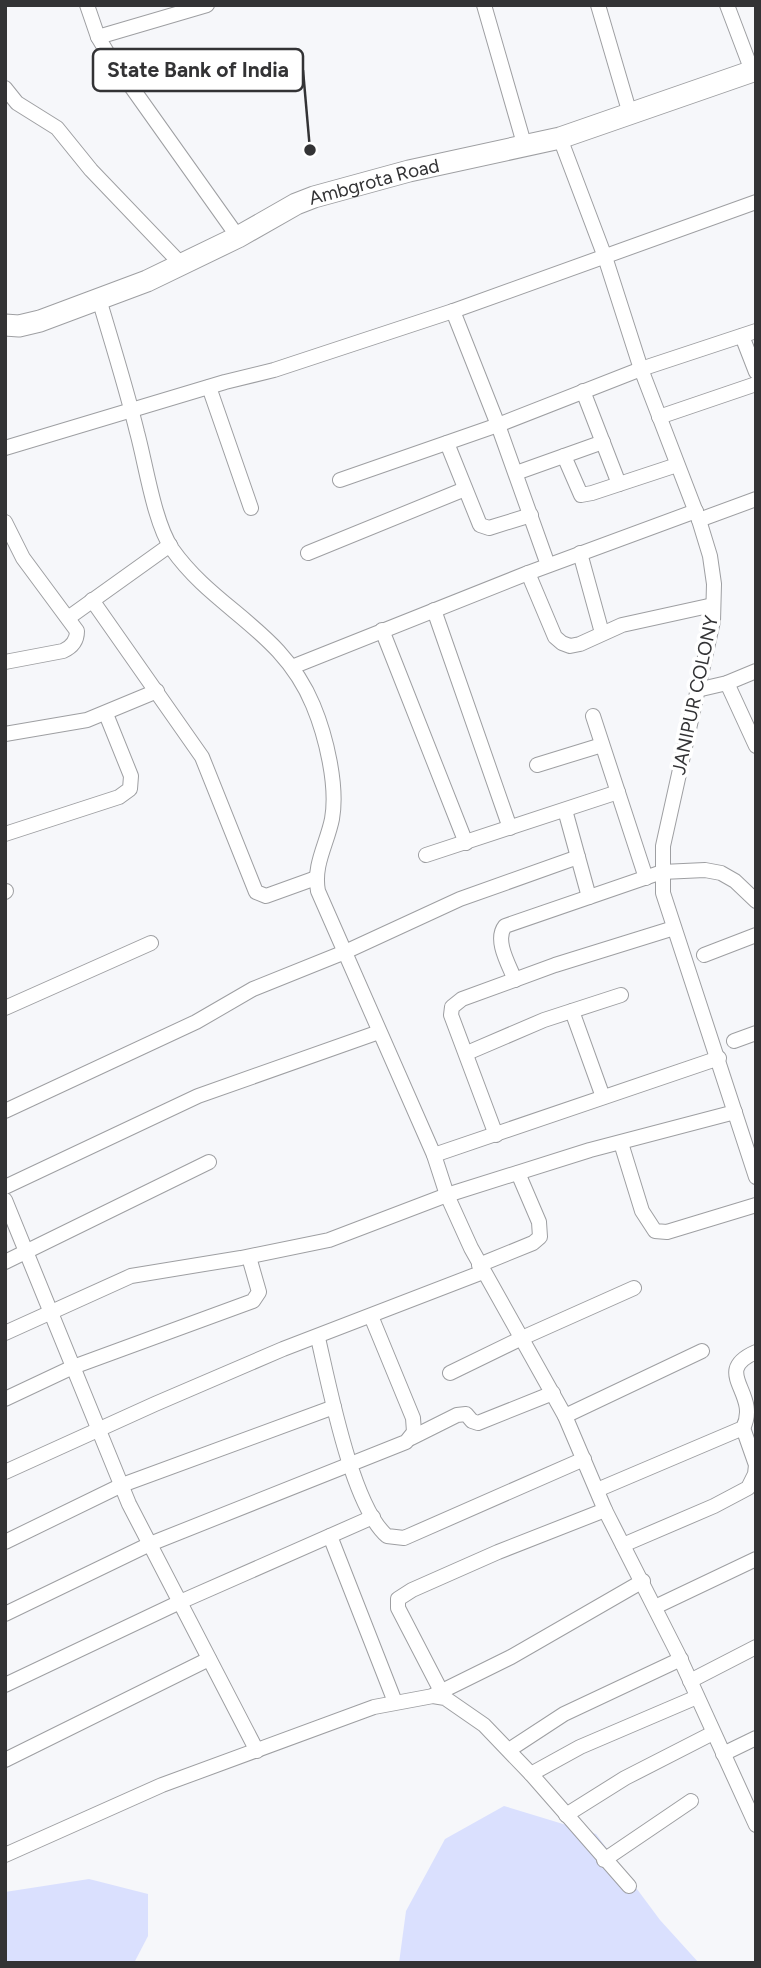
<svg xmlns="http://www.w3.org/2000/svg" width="761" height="1968" font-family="Figtree,sans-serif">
	<rect width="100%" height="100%" fill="#f6f7fa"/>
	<g fill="#dae0fe">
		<polygon points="504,1806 596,1834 660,1920 699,1963 399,1963 406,1911 445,1839"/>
		<polygon points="89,1879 148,1894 148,1936 134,1963 5,1963 5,1892"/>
	</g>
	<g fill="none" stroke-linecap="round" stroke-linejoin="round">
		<g stroke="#9e9fa2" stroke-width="16">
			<g id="minor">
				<polyline points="87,5 98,37 108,54 238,237"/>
				<polyline points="484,5 525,147"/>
				<polyline points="598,5 630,114"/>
				<polyline points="727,5 752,71"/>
				<polyline points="98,37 207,5"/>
				<polyline points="5,88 17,103 57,128 91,170 182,265"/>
				<polyline points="560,138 605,257 641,369 699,520 710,556 714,584 713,621 663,846 663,893 756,1177"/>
				<path d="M99 299C112 343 126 387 137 432 146 465 154 522 172 549 215 610 282 630 313 705 326 736 338 786 332 819 327 844 313 865 318 891L434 1155 447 1195 471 1248 565 1416 605 1510 678 1654 756 1825"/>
				<polyline points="453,311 498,425 548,565"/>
				<polyline points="742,336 756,372"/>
				<polyline points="209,387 251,508"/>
				<polyline points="583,391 619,484"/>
				<polyline points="659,417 756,384"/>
				<polyline points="447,443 480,525 489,528 531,515"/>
				<polyline points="5,448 225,382 274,370 453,311 756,202"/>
				<polyline points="564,456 581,495 592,493 677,465"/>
				<polyline points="516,473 603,442"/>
				<polyline points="340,480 498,425 641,369 756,331"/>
				<polyline points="699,520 756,499"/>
				<path d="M5 522 23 558 77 631C77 641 72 647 63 651L5 662"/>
				<polyline points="308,553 465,489"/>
				<polyline points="580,553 602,633"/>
				<polyline points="528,573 555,637 562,643 570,646 580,644 622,625 713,605"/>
				<polyline points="92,600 202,757 256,892 266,896 316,878"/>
				<polyline points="434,610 510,828"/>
				<polyline points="68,618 170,545"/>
				<polyline points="382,630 466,843"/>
				<polyline points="292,667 528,573 696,511"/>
				<polyline points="727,683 756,746"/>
				<polyline points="697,690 727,683 756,671"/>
				<polyline points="593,716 646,878"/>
				<polyline points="5,734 87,720 157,691"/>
				<polyline points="537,765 602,745"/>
				<polyline points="565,810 589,897"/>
				<polyline points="5,834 119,797 130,789 131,776 106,714"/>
				<polyline points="426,855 618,792"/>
				<polyline points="5,892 6,891"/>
				<polyline points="704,955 756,935"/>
				<path d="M515 980C509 965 494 940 505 926L662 872 705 870 721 873 735 881 756 901"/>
				<polyline points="5,1008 151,943"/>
				<polyline points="572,1011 603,1097"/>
				<polyline points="734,1041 756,1033"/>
				<polyline points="467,1053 544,1020 621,995"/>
				<polyline points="5,1111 196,1022 253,989 345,952 460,899 578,857"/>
				<polyline points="496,1135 451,1015 452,1007 462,999 555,965 674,928"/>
				<polyline points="621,1143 642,1211 655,1231 667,1232 756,1205"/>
				<polyline points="434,1155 719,1058"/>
				<polyline points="5,1187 198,1096 379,1032"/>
				<polyline points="5,1200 129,1504 257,1751"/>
				<polyline points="5,1262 209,1162"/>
				<polyline points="479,1265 533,1243 540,1237 539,1222 518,1173"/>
				<polyline points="5,1333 131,1276 241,1258 329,1240 447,1195 590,1150 735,1112"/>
				<path d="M318 1338C329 1385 352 1506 387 1536L404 1538 584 1459"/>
				<polyline points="450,1373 522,1338 634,1288"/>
				<polyline points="5,1399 73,1367 253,1301 259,1292 249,1257"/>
				<polyline points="565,1416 702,1351"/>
				<polyline points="411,1438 457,1415 466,1414 472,1421 478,1423 553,1393"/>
				<polyline points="5,1472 155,1404 283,1349 483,1272"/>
				<path d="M597 1490 743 1428C761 1393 710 1372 756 1352"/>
				<polyline points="330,1536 395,1702"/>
				<polyline points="5,1542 122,1485 334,1407"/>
				<polyline points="623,1545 714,1506 748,1488 755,1474 756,1465 743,1428"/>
				<polyline points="655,1607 756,1559"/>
				<polyline points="5,1614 150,1544 406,1442 414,1432 413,1418 371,1316"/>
				<polyline points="690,1681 756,1647"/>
				<polyline points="5,1685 180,1602 373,1517"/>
				<polyline points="441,1691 398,1608 398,1599 412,1590 498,1552 605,1510"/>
				<polyline points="434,1695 511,1657 643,1581"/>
				<polyline points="509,1750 564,1714 681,1659"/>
				<polyline points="723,1754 756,1738"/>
				<polyline points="5,1760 209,1659"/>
				<polyline points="531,1774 580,1747 697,1697"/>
				<polyline points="566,1815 625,1778 713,1733"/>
				<polyline points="5,1855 162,1785 374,1707 433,1696 445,1698 484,1725 531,1774 629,1886"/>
				<polyline points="604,1860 691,1801"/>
			</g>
		</g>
		<g stroke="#9e9fa2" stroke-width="23">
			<g id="primary">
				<path id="s1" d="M5 325 19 326 40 321 147 281 238 237 296 204 314 197 409 171 560 138 756 70"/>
			</g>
		</g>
		<use href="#minor" stroke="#fff" stroke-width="14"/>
		<use href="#primary" stroke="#fff" stroke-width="21"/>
	</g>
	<g text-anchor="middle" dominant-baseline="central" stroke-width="7" stroke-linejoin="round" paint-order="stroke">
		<g font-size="19" fill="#333335" stroke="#fff">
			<text stroke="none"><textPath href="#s1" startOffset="399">Ambgrota Road</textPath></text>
			<text transform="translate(695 695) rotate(-78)">JANIPUR COLONY</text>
		</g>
	</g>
	<path fill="none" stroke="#333335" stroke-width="2.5" d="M310 150L303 70"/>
	<circle fill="#333335" stroke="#fff" stroke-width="2.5" cx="310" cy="150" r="7"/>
	<rect fill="#fff" stroke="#333335" stroke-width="2.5" x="93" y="49" width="210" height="42" rx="7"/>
	<g font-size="21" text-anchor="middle" font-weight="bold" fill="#333335">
		<text x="198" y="77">State Bank of India</text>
	</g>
	<rect width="761" height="1968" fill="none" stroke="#333335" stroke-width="14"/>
</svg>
